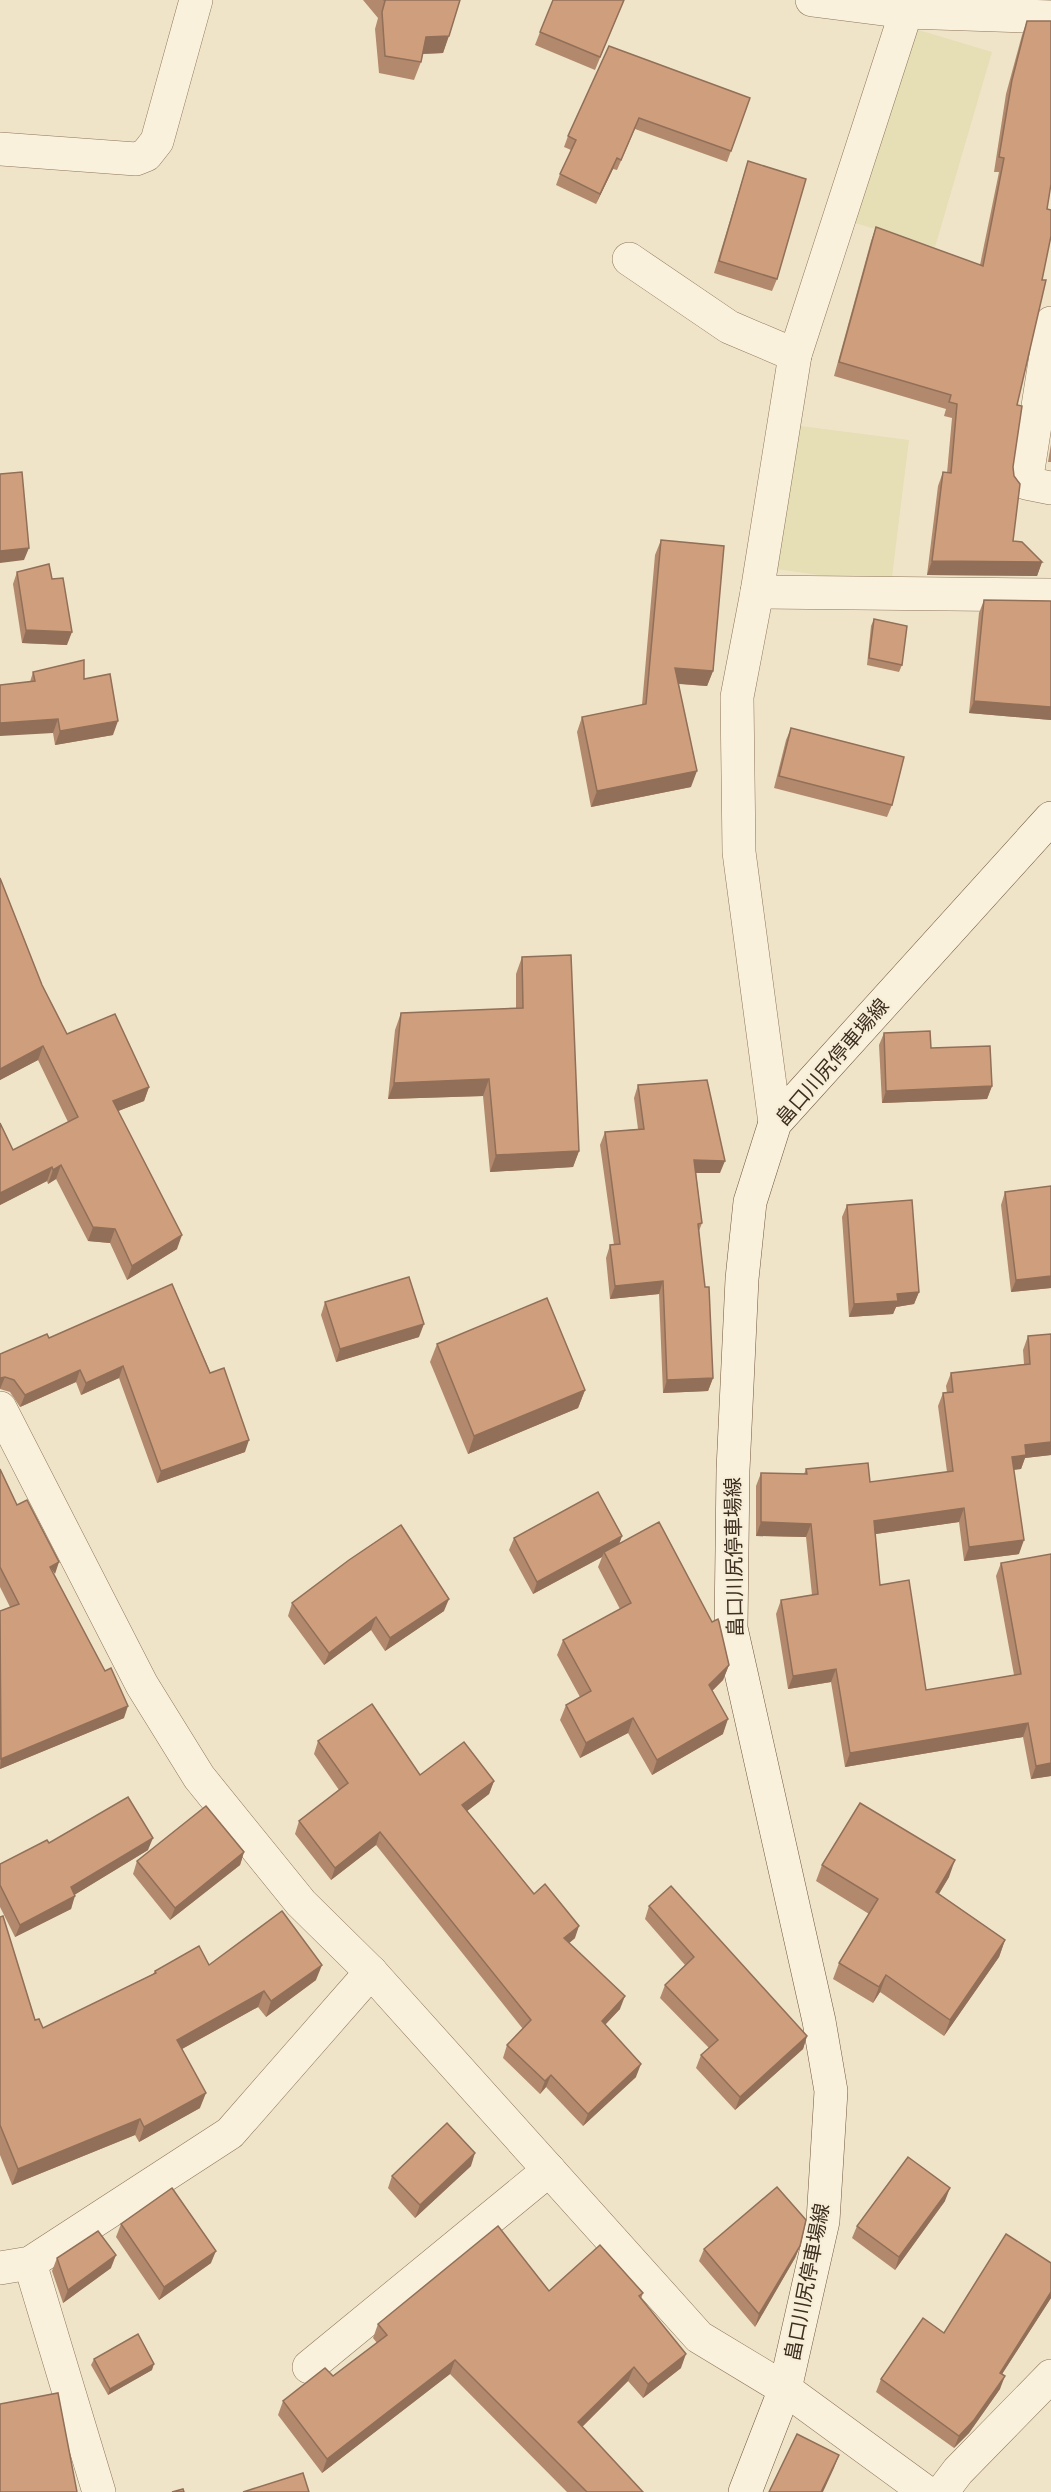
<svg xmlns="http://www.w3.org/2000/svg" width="1051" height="2492" font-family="'Zilla Slab','Noto Sans JP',serif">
	<rect width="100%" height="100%" fill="#f0e4c8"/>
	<g fill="#e6deb5">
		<polygon points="912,28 992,52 935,247 855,223"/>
		<polygon points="793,425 909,440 891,585 776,569"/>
	</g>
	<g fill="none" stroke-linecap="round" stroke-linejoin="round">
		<g stroke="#8d765c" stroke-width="34">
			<g id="minor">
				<polyline points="812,0 906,12 1051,17"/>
				<polyline points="0,149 136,159 146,155 157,141 196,0"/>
				<polyline points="629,259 729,327 795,355"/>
				<polyline points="1051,323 1026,483 1051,488"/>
				<polyline points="757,592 1051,595"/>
				<polyline points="775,1123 739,852 737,697 757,592 795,355 906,12 913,0"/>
				<polyline points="0,1408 142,1685 199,1777 301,1903 371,1972 699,2337 785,2389 926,2492"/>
				<polyline points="30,2263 99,2492"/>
				<polyline points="0,2268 30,2263 230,2133 371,1972"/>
				<polyline points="309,2367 549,2170"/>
				<polyline points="942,2492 958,2471 1051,2376"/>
			</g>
		</g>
		<g stroke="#6f573f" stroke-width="34">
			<polyline id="secondary" points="745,2492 785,2389 823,2221 831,2091 819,2021 731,1628 733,1470 742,1279 750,1202 775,1123 1051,818"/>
		</g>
		<use href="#minor" stroke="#faf1dc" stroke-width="33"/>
		<use href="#secondary" stroke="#faf1dc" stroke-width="33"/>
	</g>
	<g fill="#b2896c">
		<polygon points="363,0 460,0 443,53 423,54 421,62 414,80 379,73 375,29 378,18"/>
		<polygon points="624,0 595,70 535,45 540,32"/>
		<polygon points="1027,21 1017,405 1013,467 1013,541 1042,562 1037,576 927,575 938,486 943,472 947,473 952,418 944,416 946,409 834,376 871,241 876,227 980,265 999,172 994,172 1006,94 1022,35"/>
		<polygon points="609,46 731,151 727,162 635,129 617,170 613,169 596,204 556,185 560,174 571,150 564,147 568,136"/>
		<polygon points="748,161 777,279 772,291 714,273"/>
		<polygon points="1051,444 1051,462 1048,462"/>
		<polygon points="661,540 713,671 707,686 679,684 691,787 591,807 577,732 582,717 642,705 655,555"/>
		<polygon points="17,572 67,645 22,643 13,584"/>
		<polygon points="984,600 1051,601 1051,720 969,713 979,613"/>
		<polygon points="874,619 902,665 899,672 867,665 871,626"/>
		<polygon points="33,672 84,679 113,735 55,745 53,733 30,682"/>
		<polygon points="791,728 892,805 887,817 774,788 786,740"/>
		<polygon points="0,878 42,985 67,1034 149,1087 144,1101 118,1111 177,1249 127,1280 110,1243 88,1241 56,1179 48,1184 47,1181 0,1205 0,1123 13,1150 68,1122 38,1060 0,1080"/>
		<polygon points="522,957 579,1151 573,1167 490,1172 483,1096 388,1099 395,1030 401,1013 516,1009 516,974"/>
		<polygon points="884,1033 931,1048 992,1086 987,1099 882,1103 879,1045"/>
		<polygon points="638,1085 720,1173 696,1173 702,1223 699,1231 713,1378 708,1391 663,1393 659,1294 610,1299 606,1258 610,1245 614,1245 600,1145 605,1132 638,1129 634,1098"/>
		<polygon points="1051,1186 1051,1288 1011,1292 1001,1205 1005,1192"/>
		<polygon points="847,1205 919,1292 914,1304 896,1307 893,1314 849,1317 842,1217"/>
		<polygon points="172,1284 245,1452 157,1483 119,1378 81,1395 76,1382 20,1407 10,1392 0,1389 0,1354 49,1338"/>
		<polygon points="325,1302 419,1337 336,1362 321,1315"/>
		<polygon points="1051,1334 1051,1455 1025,1458 1021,1469 1014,1470 1019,1554 964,1561 959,1522 875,1534 880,1585 926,1690 1014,1675 996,1576 1001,1563 1051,1554 1051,1776 1031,1779 1023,1737 845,1767 831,1682 788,1689 776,1614 781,1600 812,1595 806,1537 756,1536 756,1486 761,1473 804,1474 806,1469 870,1482 947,1472 938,1406 943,1393 947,1393 946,1386 951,1373 1024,1364 1023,1350 1028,1336"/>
		<polygon points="437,1344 585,1390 578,1408 468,1454 430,1362"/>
		<polygon points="0,1469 17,1505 54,1575 124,1718 0,1769 0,1611 10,1607 0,1587"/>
		<polygon points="622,1536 619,1544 729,1665 723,1680 712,1691 723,1734 652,1775 628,1733 580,1758 560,1720 566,1705 580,1697 557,1655 563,1640 620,1609 598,1567 602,1557 533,1594 509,1550 514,1538"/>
		<polygon points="292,1603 444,1611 385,1651 371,1630 324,1665 288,1616"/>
		<polygon points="318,1741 420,1775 494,1781 489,1794 467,1811 534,1894 575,1938 569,1943 620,2009 605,2025 636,2077 583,2126 546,2087 540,2094 503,2058 507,2045 523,2029 376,1845 331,1880 295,1834 299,1821 339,1790 314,1754"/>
		<polygon points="49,1843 148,1850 74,1895 71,1909 15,1937 0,1907 0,1864"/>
		<polygon points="244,1852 240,1865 170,1920 133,1874 137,1861"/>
		<polygon points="822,1865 949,1877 939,1894 1005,1940 999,1957 944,2036 880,1992 873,2003 833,1979 839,1963 869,1914 816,1881"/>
		<polygon points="649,1906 807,2036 803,2049 735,2110 696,2068 701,2055 709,2048 660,1998 665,1985 685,1965 645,1919"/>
		<polygon points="0,1917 35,2020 43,2028 153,1974 155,1971 209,1965 316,1980 266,2017 258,2007 182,2049 200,2108 139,2142 135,2135 12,2185 0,2155"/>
		<polygon points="471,2166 415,2218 388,2188 392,2176"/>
		<polygon points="945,2201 895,2270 852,2238 857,2226"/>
		<polygon points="121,2224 211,2263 159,2300 116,2237"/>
		<polygon points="800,2246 795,2258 755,2327 699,2261 704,2249"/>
		<polygon points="57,2258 111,2268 63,2303 52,2271"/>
		<polygon points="1051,2263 1051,2298 1002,2374 1000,2389 969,2433 954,2448 876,2392 881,2379 944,2333"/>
		<polygon points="549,2291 643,2293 641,2299 681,2368 643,2398 628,2381 582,2427 643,2492 567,2492 450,2374 322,2473 278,2415 283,2401 333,2376 377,2343 373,2338 378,2324"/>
		<polygon points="94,2359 152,2370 108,2395 91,2365"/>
	</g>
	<g fill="#916f58">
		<polygon points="449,36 443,53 420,54 426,37"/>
		<polygon points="617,158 613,169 596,204 600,194"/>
		<polygon points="29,548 24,560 0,563 0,551"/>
		<polygon points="932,561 1042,562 1037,576 927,575"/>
		<polygon points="26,630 72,632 67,645 22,643"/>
		<polygon points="675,668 713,671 707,686 670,683"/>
		<polygon points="974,701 1051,707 1051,720 969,713"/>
		<polygon points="58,719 53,733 0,736 0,723"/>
		<polygon points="118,721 113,735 55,745 60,731"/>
		<polygon points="697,771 691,787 591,807 597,791"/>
		<polygon points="43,1046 38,1060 0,1080 0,1069"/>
		<polygon points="489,1079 483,1096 388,1099 394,1083"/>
		<polygon points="992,1086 987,1099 882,1103 886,1091"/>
		<polygon points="149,1087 144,1101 108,1115 113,1101"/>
		<polygon points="579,1151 573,1167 490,1172 496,1155"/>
		<polygon points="694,1160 725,1161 720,1173 690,1173"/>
		<polygon points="61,1165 56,1179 48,1184 53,1170"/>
		<polygon points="52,1167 47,1181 0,1205 0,1193"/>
		<polygon points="93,1227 115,1229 110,1243 88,1241"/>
		<polygon points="182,1235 177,1249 127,1280 132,1266"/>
		<polygon points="1051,1276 1051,1288 1011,1292 1016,1280"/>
		<polygon points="663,1281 659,1294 610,1299 615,1286"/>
		<polygon points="919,1292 914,1304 896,1307 893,1314 849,1317 854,1304 897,1294"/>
		<polygon points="424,1324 419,1337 336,1362 340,1349"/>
		<polygon points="123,1366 119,1378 81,1395 86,1383"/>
		<polygon points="80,1370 76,1382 20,1407 25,1395"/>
		<polygon points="5,1377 0,1389 0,1378"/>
		<polygon points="713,1378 708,1391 663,1393 667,1380"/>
		<polygon points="585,1390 578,1408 468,1454 474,1436"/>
		<polygon points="249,1440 245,1452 157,1483 161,1471"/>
		<polygon points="1051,1442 1051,1455 1025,1458 1021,1469 1007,1470 1012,1457 1025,1445"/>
		<polygon points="964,1508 959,1522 869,1535 874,1521"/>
		<polygon points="761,1522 811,1524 806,1537 756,1536"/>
		<polygon points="622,1536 617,1549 604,1552 602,1557 533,1594 537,1582"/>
		<polygon points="1024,1540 1019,1554 964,1561 969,1547"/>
		<polygon points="59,1562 55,1574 50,1567"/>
		<polygon points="449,1599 444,1611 385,1651 390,1638"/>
		<polygon points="376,1617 371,1630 324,1665 329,1653"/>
		<polygon points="729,1665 723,1680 703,1700 709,1685"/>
		<polygon points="836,1669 831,1682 788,1689 793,1676"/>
		<polygon points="128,1706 124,1718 0,1769 1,1759"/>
		<polygon points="633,1718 628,1733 580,1758 586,1743"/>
		<polygon points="728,1719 723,1734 652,1775 657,1760"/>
		<polygon points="1028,1723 1023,1737 845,1767 850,1753"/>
		<polygon points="1051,1763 1051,1776 1031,1779 1036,1766"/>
		<polygon points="494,1781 489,1794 458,1818 462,1805"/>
		<polygon points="380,1832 376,1845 331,1880 335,1868"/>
		<polygon points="153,1838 148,1850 66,1900 71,1887"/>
		<polygon points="244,1852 240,1865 170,1920 175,1908"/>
		<polygon points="955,1860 949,1877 930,1908 936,1892"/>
		<polygon points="75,1896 71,1909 15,1937 20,1925"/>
		<polygon points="579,1926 575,1938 560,1951 564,1938"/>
		<polygon points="1005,1940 999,1957 944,2036 950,2020"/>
		<polygon points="322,1965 316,1980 266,2017 271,2001"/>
		<polygon points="886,1975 880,1992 873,2003 879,1987"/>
		<polygon points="264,1991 258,2007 171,2055 177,2040"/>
		<polygon points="625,1996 620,2009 597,2033 602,2021"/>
		<polygon points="807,2036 803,2049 735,2110 740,2097"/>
		<polygon points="641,2064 636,2077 583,2126 588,2114"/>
		<polygon points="551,2075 546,2087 540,2094 545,2081"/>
		<polygon points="206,2093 200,2108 139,2142 144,2127"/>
		<polygon points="140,2119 135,2135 12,2185 18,2169"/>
		<polygon points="475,2153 471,2166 415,2218 420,2205"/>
		<polygon points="950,2188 945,2201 895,2270 899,2257"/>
		<polygon points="800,2246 795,2258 755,2327 759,2314"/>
		<polygon points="216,2251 211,2263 159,2300 164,2287"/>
		<polygon points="116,2255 111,2268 63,2303 68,2290"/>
		<polygon points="1051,2292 1051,2298 995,2385 1000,2373"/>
		<polygon points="686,2354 681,2368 643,2398 648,2384"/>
		<polygon points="455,2360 450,2374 322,2473 327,2459"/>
		<polygon points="154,2364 152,2370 108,2395 110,2389"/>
		<polygon points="634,2367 628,2381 573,2436 578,2422"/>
		<polygon points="1005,2376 1000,2389 969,2433 954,2448 959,2436"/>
		<polygon points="839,2455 834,2468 823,2492 821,2492"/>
	</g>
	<g fill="#cf9f7d" stroke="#916f58" stroke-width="1.5">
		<polygon points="384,0 460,0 449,36 426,37 421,62 385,56 382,12 385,1"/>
		<polygon points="553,0 624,0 600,57 540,32"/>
		<polygon points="1027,21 1051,21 1051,184 1047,209 1051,210 1051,236 1042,280 1046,280 1017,405 1022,406 1013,467 1014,476 1020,484 1013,541 1022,542 1042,562 932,561 943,472 951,473 957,404 949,402 951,395 839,362 876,227 983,266 1004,158 999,157 1012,80"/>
		<polygon points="609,46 750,98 731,151 639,118 621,160 617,158 600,194 560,174 576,140 568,136"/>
		<polygon points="748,161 806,179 777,279 719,261"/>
		<polygon points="22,472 29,548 0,551 0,474"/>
		<polygon points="661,540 724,546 713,671 675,668 697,771 597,791 582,717 646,704"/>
		<polygon points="49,564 52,579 63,578 72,632 26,630 17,572"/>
		<polygon points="984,600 1051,601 1051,707 974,701"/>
		<polygon points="874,619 907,626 902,665 869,658"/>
		<polygon points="84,660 84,679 110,674 118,721 60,731 58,719 0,723 0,685 35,681 33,672"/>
		<polygon points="791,728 904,757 892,805 779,776"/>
		<polygon points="0,878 42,985 67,1034 115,1014 149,1087 113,1101 182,1235 132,1266 115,1229 93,1227 61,1165 53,1170 52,1167 0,1193 0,1123 13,1150 78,1117 43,1046 0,1069"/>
		<polygon points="571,955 579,1151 496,1155 489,1079 394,1083 401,1013 523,1008 522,957"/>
		<polygon points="930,1031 931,1048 990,1046 992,1086 886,1091 884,1033"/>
		<polygon points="707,1080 725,1161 694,1160 702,1223 698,1224 705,1287 709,1287 713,1378 667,1380 663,1281 615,1286 610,1245 620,1244 605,1132 644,1129 638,1085"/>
		<polygon points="1051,1186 1051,1276 1016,1280 1005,1192"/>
		<polygon points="912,1200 919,1292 897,1294 898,1301 854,1304 847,1205"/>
		<polygon points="409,1277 424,1324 340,1349 325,1302"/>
		<polygon points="172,1284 210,1373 224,1368 249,1440 161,1471 123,1366 86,1383 80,1370 25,1395 14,1380 5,1377 0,1378 0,1354 47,1334 49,1338"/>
		<polygon points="547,1298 585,1390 474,1436 437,1344"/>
		<polygon points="1051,1334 1051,1442 1025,1445 1026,1455 1012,1457 1024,1540 969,1547 964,1508 874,1521 880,1585 909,1580 926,1690 1021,1674 1001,1563 1051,1554 1051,1763 1036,1766 1028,1723 850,1753 836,1669 793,1676 781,1600 818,1594 811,1524 761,1522 761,1473 807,1474 806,1469 868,1463 870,1482 953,1471 943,1393 953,1392 951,1373 1030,1364 1028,1336"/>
		<polygon points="0,1469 17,1505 27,1500 59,1562 50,1567 105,1671 111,1668 128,1706 1,1759 0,1611 19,1604 0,1567"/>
		<polygon points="598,1492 622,1536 537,1582 514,1538"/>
		<polygon points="659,1522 712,1622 718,1619 719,1622 729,1665 709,1685 728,1719 657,1760 633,1718 586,1743 566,1705 591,1691 563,1640 631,1603 604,1552"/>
		<polygon points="401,1525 449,1599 390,1638 376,1617 329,1653 292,1603 349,1560"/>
		<polygon points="372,1704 420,1775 464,1742 494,1781 462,1805 534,1894 545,1884 579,1926 564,1938 625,1996 602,2021 641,2064 588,2114 551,2075 545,2081 507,2045 531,2020 380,1832 335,1868 299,1821 348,1783 318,1741"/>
		<polygon points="128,1797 153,1838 71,1887 75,1896 20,1925 0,1885 0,1864 47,1840 49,1843"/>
		<polygon points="860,1803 955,1860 936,1892 1005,1940 950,2020 886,1975 879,1987 839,1963 878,1899 822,1865"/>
		<polygon points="206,1806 244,1852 175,1908 137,1861"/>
		<polygon points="671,1886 807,2036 740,2097 701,2055 718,2040 665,1985 694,1957 649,1906"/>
		<polygon points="282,1911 322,1965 271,2001 264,1991 177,2040 206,2093 144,2127 140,2119 18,2169 0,2125 0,1917 3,1916 35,2020 39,2019 43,2028 156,1973 155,1971 199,1946 209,1965"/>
		<polygon points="447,2123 475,2153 420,2205 392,2176"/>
		<polygon points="908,2157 950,2188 899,2257 857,2226"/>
		<polygon points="777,2187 806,2220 800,2246 759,2314 704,2249"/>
		<polygon points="172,2188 216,2251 164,2287 121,2224"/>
		<polygon points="498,2226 549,2291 600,2245 643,2293 639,2296 686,2354 648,2384 634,2367 578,2422 643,2492 587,2492 455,2360 327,2459 283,2401 325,2368 333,2376 387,2335 378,2324"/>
		<polygon points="98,2231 116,2255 68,2290 57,2258"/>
		<polygon points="1006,2234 1051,2263 1051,2292 1000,2373 1005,2376 974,2420 959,2436 881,2379 923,2318 944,2333"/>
		<polygon points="138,2334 154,2364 110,2389 94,2359"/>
		<polygon points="58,2393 77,2492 0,2492 0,2404"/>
		<polygon points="797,2434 839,2455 821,2492 769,2492"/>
		<polygon points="303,2473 309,2492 243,2492"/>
		<polygon points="183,2489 184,2492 172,2492"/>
	</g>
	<g text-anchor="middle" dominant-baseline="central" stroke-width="4.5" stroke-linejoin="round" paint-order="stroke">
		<g font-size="20" fill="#3d2e20" stroke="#f7eed8">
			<text transform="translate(832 1062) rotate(-49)">畠口川尻停車場線</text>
			<text transform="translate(734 1557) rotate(-91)">畠口川尻停車場線</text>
			<text transform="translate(807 2282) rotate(-79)">畠口川尻停車場線</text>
		</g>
	</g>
</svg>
